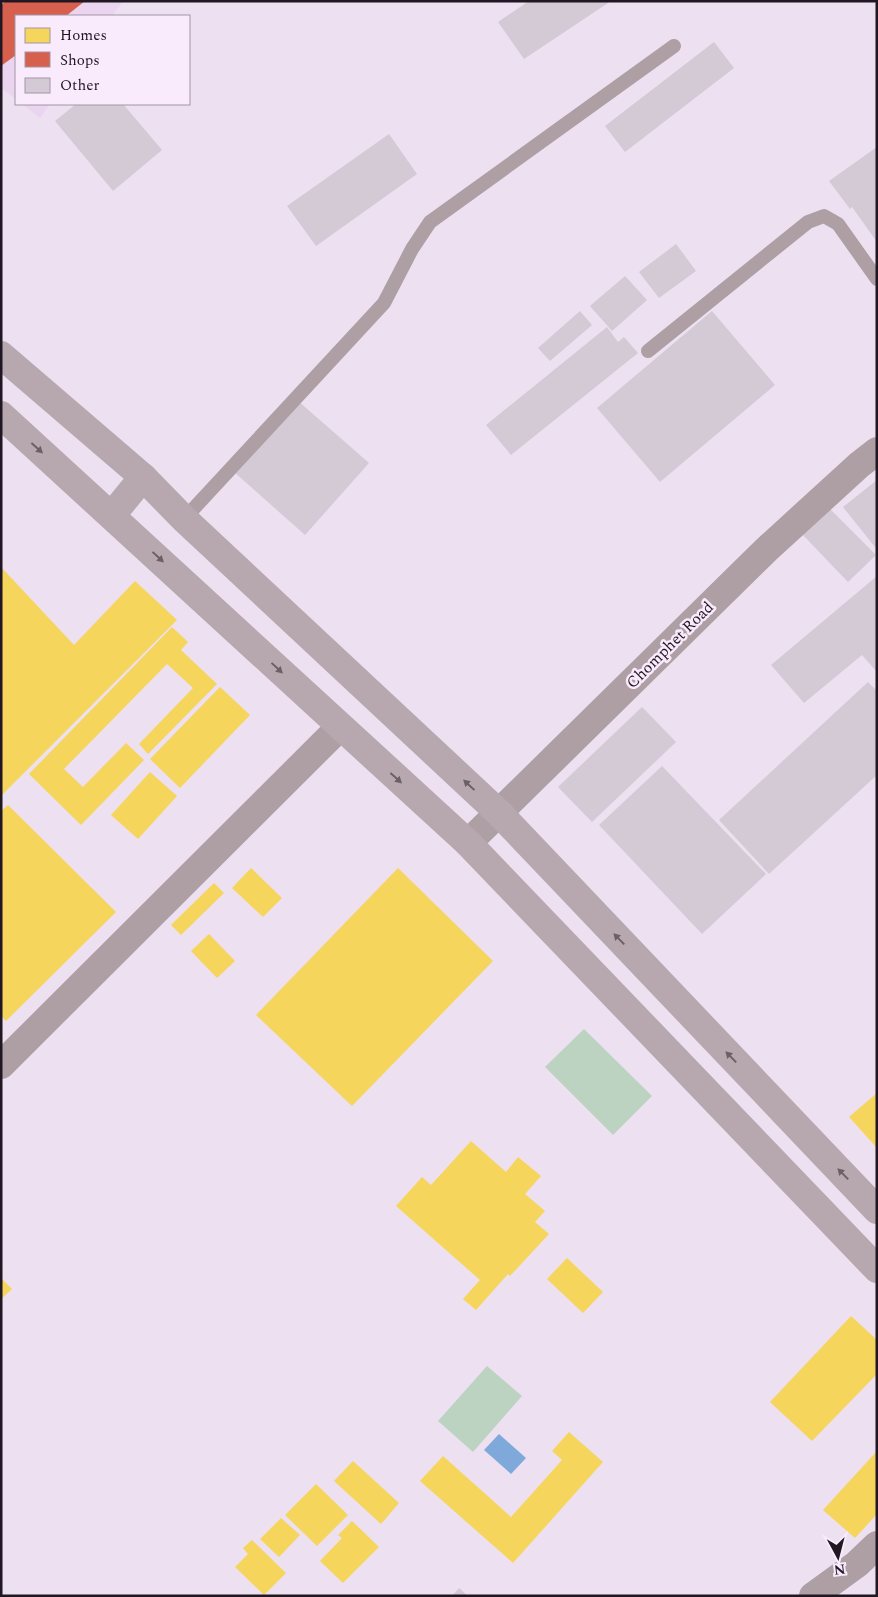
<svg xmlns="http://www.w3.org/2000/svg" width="878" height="1597" font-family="Spectral,serif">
	<rect width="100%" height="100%" fill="#ede0f0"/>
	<g fill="#ead4ef">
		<polygon points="1,1 123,1 112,16 16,16 16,99 1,88"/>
		<polygon points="22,104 50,104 40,118"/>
	</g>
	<g fill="#bdd3c2">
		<polygon points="584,1029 652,1096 613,1135 545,1067"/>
		<polygon points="487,1366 522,1396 473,1452 438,1421"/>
	</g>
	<polygon fill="#7ea9da" points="499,1434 526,1458 511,1474 484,1450"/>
	<g fill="#f6d55c">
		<polygon points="1,567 74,645 135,581 177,620 1,796"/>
		<polygon points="172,627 188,642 181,650 217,684 148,754 139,744 193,688 167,664 64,769 83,787 126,743 144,760 81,825 29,774"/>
		<polygon points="220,687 250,715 180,788 150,759"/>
		<polygon points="150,772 177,796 138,839 111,815"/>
		<polygon points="8,805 116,912 6,1021 1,1016 1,811"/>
		<polygon points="251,868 282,898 263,917 232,888"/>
		<polygon points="398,868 493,961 352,1106 256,1015"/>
		<polygon points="214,883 224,893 181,935 171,925"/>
		<polygon points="209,934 235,961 217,978 191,951"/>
		<polygon points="877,1093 877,1148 849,1117"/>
		<polygon points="471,1141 506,1172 518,1157 541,1176 525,1194 545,1211 535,1222 549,1234 510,1276 508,1274 476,1310 463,1299 480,1280 396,1206 422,1177 431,1185"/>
		<polygon points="567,1258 603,1292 583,1313 547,1279"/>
		<polygon points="1,1278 12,1289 1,1299"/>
		<polygon points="851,1316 877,1340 877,1374 812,1441 770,1402"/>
		<polygon points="569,1432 603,1462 513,1563 420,1481 443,1456 511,1517 562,1460 552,1451"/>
		<polygon points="877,1451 877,1514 855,1538 823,1510"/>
		<polygon points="353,1461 399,1503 381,1524 334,1481"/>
		<polygon points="316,1484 348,1515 317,1546 285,1515"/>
		<polygon points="281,1518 300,1535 279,1557 260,1539"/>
		<polygon points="352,1521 379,1547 343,1583 320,1561 342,1538 338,1535"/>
		<polygon points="252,1540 286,1573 264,1595 235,1567 248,1554 243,1548"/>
	</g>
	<polygon fill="#d6604d" points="5,1 85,1 66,16 16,16 16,55 1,66 1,6"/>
	<g fill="#d4cad6">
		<polygon points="529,1 611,1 524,59 498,22"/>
		<polygon points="714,42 734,68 625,152 605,126"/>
		<polygon points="76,104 123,104 162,150 113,191 55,121"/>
		<polygon points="389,134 417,174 316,246 287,206"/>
		<polygon points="877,147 877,242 852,207 850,209 829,181"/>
		<polygon points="676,244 696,271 659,298 639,272"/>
		<polygon points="625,276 647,300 612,331 590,306"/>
		<polygon points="580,311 592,325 550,361 538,348"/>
		<polygon points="712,311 775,385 660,482 597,408"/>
		<polygon points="607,327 618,342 624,337 638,353 511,455 486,425"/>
		<polygon points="297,400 369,463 305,535 234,472"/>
		<polygon points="877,480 877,546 875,547 843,507"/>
		<polygon points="828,507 876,555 848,582 801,533"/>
		<polygon points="877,576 877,672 862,655 804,703 771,665"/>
		<polygon points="868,682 877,691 877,775 769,874 719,820"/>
		<polygon points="642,707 676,742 592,822 558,787"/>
		<polygon points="662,766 766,874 702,934 599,825"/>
		<polygon points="459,1588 468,1596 452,1596"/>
	</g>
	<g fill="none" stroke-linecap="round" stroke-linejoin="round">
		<g stroke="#ae9fa4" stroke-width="14">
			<polyline points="648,351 808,222 824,216 838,224 877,279"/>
			<polyline points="184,519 384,303 412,249 430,222 674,46"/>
		</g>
		<g stroke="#ae9fa4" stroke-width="28">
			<polyline points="468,843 766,550 859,465 877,451"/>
			<polyline points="1,1065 340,727"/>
			<polyline points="813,1596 857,1564 877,1545"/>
		</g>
		<g stroke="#b7a8af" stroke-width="28">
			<polyline points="1,355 143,477 184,519 499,813 877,1210"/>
			<polyline points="1,415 468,843 877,1269"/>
			<polyline points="112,515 143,477"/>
		</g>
	</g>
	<defs><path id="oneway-solid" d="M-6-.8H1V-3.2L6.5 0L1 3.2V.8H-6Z" transform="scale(1.25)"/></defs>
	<g fill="#6c6068">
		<use href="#oneway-solid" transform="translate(37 448) rotate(42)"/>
		<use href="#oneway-solid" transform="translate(158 557) rotate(43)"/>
		<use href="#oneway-solid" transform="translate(277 668) rotate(43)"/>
		<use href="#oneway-solid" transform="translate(396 778) rotate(42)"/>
		<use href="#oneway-solid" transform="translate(469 785) rotate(-137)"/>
		<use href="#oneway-solid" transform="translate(619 939) rotate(-134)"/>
		<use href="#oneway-solid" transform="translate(731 1057) rotate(-134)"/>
		<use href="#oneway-solid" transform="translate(843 1174) rotate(-134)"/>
	</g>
	<g text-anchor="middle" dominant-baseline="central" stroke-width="5" stroke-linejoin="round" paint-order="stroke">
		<g font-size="16" fill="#201722" stroke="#f9eafc">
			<text transform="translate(670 645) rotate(-45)">Chomphet Road</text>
		</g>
	</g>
	<rect width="878" height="1597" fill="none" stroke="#201722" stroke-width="5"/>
	<rect x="15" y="15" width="175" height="90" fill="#f9eafc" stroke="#a296a5"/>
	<rect x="25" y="28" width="25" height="15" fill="#f6d55c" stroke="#a296a5"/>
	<text x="60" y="40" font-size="15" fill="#201722">Homes</text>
	<rect x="25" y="52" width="25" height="15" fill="#d6604d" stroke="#a296a5"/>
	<text x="60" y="65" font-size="15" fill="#201722">Shops</text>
	<rect x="25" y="78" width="25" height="15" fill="#d4cad6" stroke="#a296a5"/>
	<text x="60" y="90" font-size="15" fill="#201722">Other</text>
	<g transform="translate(838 1557) rotate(173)" stroke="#f9eafc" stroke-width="4" paint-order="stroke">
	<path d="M0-4L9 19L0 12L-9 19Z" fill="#201722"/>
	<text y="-8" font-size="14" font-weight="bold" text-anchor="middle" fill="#201722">N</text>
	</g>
</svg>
